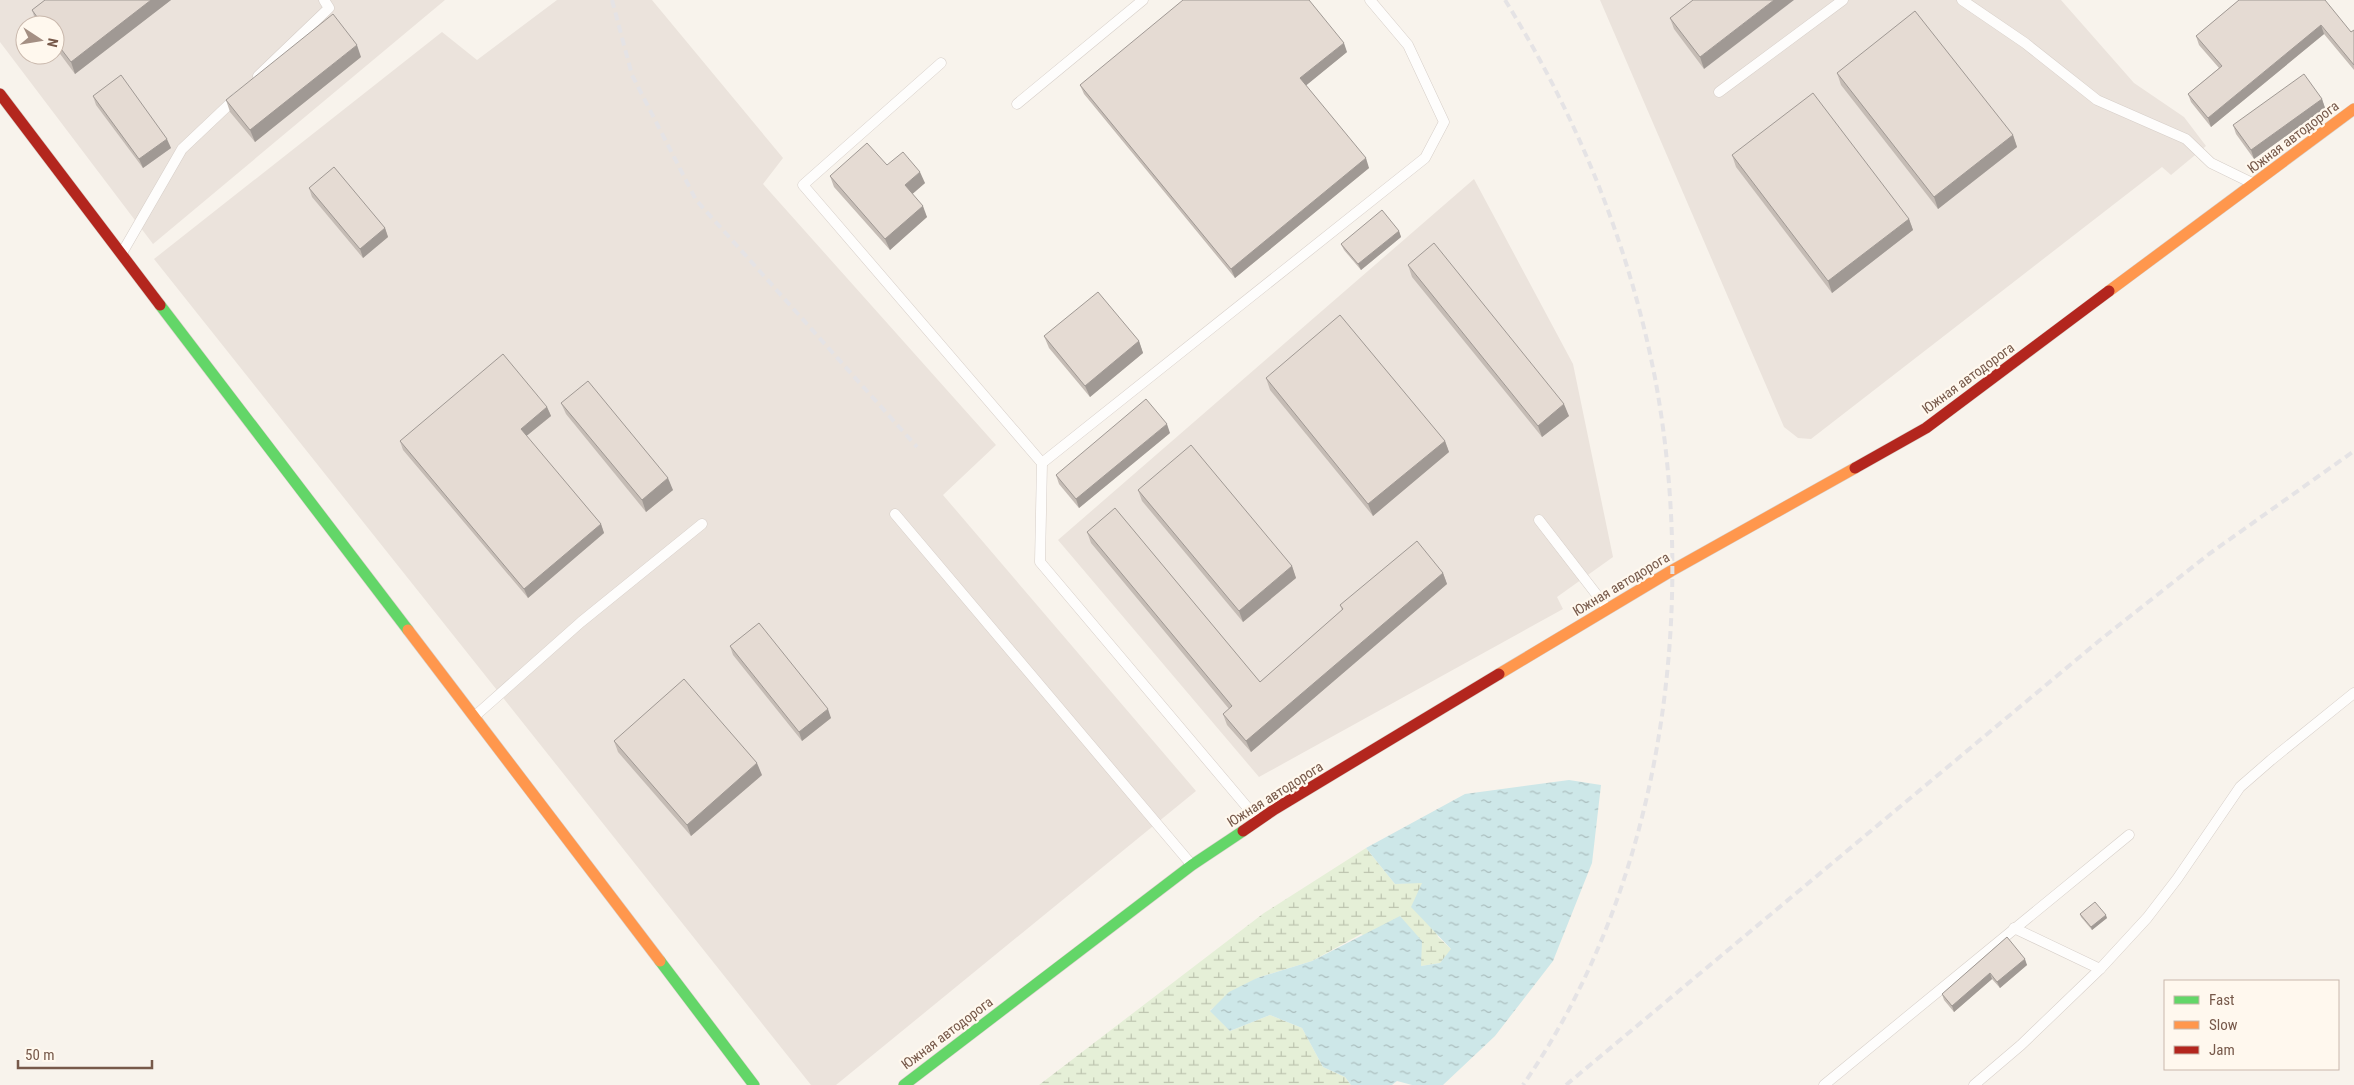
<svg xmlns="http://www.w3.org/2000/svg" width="2354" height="1085" font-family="'Roboto Condensed',sans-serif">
	<defs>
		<pattern id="wetland-marsh" width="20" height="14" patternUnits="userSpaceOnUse" patternTransform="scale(1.25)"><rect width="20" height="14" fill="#e5efd7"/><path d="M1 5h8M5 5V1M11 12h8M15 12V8" fill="none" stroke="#bec5b0"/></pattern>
		<pattern id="water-ripples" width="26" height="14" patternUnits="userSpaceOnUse" patternTransform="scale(1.25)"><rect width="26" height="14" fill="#cde7e8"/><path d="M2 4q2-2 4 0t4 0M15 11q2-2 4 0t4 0" fill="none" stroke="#abbebe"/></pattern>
	</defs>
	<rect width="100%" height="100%" fill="#f8f3ec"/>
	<g fill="#ebe3dc" fill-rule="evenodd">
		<path d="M0 0H445L153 244 0 42ZM25 25H55V55H25Z"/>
		<polygon points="557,0 652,0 783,158 763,184 996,445 943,495 1196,791 836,1085 811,1085 154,259 442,32 477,60"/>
		<polygon points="1600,0 2061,0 2134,83 2184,117 2206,146 2171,175 2162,167 1811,439 1798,438 1784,427"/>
		<polygon points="1474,179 1573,364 1613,557 1557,597 1563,609 1259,777 1058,540"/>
	</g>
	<polygon fill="url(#wetland-marsh)" points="1366,848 1395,884 1422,882 1438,937 1452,950 1440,963 1421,966 1361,934 1312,961 1257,978 1210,1010 1230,1031 1270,1015 1302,1028 1323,1067 1345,1077 1351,1085 1039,1085 1264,913"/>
	<polygon fill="url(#water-ripples)" points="1569,780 1601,785 1592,863 1553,961 1495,1036 1443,1085 1412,1085 1397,1081 1392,1085 1351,1085 1345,1077 1323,1067 1302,1028 1270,1015 1230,1031 1210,1011 1229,992 1257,978 1312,961 1400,916 1422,941 1421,966 1440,963 1451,949 1411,907 1422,883 1395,884 1366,848 1465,794"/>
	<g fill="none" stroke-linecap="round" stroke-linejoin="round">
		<g stroke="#d6cec8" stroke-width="11">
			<g id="lane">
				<polyline points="1962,0 2025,43 2097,100 2186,139 2211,163 2250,182"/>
				<polyline points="941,63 803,185 1042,463 1040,562 1258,820"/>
				<polyline points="258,76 329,8 324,0"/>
				<polyline points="1719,92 1843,0"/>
				<polyline points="1017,104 1143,0"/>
				<polyline points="122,253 182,149 237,97"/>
				<polyline points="1042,463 1425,158 1444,122 1408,45 1370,0"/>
				<polyline points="895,514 1191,864"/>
				<polyline points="1539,520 1607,608"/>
				<polyline points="475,716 581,622 702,524"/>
				<polyline points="2014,928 2100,969"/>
				<polyline points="1824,1085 2129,835"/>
				<polyline points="1974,1085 2021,1045 2100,969 2147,918 2177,879 2240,787 2271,760 2354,693"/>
			</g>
		</g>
		<g stroke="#d7cec8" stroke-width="12">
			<g id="fast">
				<polyline points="160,305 408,630"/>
				<polyline points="660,961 754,1085"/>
				<polyline points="904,1085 1192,865 1243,831"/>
			</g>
		</g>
		<g stroke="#d7cec8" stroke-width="12">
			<g id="slow">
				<polyline points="2109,291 2354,109"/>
				<polyline points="408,630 660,961"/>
				<polyline points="1499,674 1671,571 1855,468"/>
			</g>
		</g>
		<g stroke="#d7cec8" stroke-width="12">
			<g id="jam">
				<polyline points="0,94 160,305"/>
				<polyline points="1855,468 1926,428 2109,291"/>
				<polyline points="1243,831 1275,809 1499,674"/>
			</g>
		</g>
		<use href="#lane" stroke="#fefdfc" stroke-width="10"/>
		<use href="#fast" stroke="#63d668" stroke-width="11"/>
		<use href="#slow" stroke="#ff974d" stroke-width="11"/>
		<use href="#jam" stroke="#b3261e" stroke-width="11"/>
		<g stroke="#e5e3e5" stroke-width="4" stroke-dasharray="8 5" stroke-linecap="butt">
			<polyline points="612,0 632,75 696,200 917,447"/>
			<path d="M1505 0C1577 116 1629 244 1655 378 1699 614 1661 886 1523 1085"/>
			<polyline points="1566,1085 2100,640 2209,554 2354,451"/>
		</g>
	</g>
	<g fill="#c5bcb5">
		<polygon points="45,0 171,0 75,74 55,47 55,25 38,25 36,22 32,10"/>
		<polygon points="1693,0 1704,69 1674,29 1670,18"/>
		<polygon points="2239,0 2351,32 2354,30 2354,70 2324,34 2211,127 2191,102 2188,94 2219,68 2199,45 2196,36"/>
		<polygon points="1347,52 1306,85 1369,168 1235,278 1084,94 1080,85"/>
		<polygon points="361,57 255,142 230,112 226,100"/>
		<polygon points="1837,73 2013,135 2017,147 1938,209 1841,85"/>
		<polygon points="93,96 171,148 143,168 96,105"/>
		<polygon points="2322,99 2325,108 2254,159 2236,134 2233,125"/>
		<polygon points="1732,155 1909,219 1913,230 1832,293 1736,167"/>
		<polygon points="887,165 925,183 912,194 927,217 890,250 834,187 830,176"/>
		<polygon points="309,188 385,228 388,237 363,258 312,197"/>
		<polygon points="1399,231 1401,237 1361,270 1344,250 1341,244"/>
		<polygon points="1408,265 1569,416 1542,437 1412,277"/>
		<polygon points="1044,336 1139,341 1143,353 1090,397 1049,348"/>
		<polygon points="1266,378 1445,441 1449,452 1373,516 1270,390"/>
		<polygon points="561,403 673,490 646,512 566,414"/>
		<polygon points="547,407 551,416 526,436 601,524 604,533 528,598 403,450 400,441"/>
		<polygon points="1170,433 1079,508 1059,484 1056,475"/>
		<polygon points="1138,490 1292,566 1296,578 1243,622 1142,501"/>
		<polygon points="1087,532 1260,682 1342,610 1340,605 1443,573 1447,584 1251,752 1227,725 1223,714 1229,709 1091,543"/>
		<polygon points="730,646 831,718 802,741 733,655"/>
		<polygon points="614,741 762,775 691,836 618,752"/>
		<polygon points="2080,914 2107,918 2092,930 2081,917"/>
		<polygon points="2007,937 2027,965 2000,988 1992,979 1954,1012 1944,1000 1942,994"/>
	</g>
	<g fill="#a09994">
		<polygon points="151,0 171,0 75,74 71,62"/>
		<polygon points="1774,0 1794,0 1704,69 1700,57"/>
		<polygon points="2321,25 2324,34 2211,127 2208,118"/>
		<polygon points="1344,43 1347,52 1303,88 1300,78"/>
		<polygon points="357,45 361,57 255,142 250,130"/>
		<polygon points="2322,99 2325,108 2254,159 2251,150"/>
		<polygon points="2013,135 2017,147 1938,209 1934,197"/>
		<polygon points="167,139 171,148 143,168 139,159"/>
		<polygon points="1366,158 1369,168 1235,278 1231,269"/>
		<polygon points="920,172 925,183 909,197 905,185"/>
		<polygon points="923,206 927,217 890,250 885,239"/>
		<polygon points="1909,219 1913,230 1832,293 1828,281"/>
		<polygon points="385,228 388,237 363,258 360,249"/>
		<polygon points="1399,231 1401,237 1361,270 1358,264"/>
		<polygon points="1139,341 1143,353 1090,397 1085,386"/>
		<polygon points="1564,404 1569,416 1542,437 1538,426"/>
		<polygon points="547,407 551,416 524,438 521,429"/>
		<polygon points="1167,424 1170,433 1079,508 1076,499"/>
		<polygon points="1445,441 1449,452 1373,516 1368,504"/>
		<polygon points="668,478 673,490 646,512 642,500"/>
		<polygon points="601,524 604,533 528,598 524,589"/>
		<polygon points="1292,566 1296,578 1243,622 1239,611"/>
		<polygon points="1443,573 1447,584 1251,752 1246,741"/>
		<polygon points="828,709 831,718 802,741 799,732"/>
		<polygon points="757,763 762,775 691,836 687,825"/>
		<polygon points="2106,915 2107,918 2092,930 2091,927"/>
		<polygon points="2025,959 2027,965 2000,988 1997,982"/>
		<polygon points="1990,973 1992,979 1954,1012 1952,1006"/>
	</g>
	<g fill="#e5dbd3" stroke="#a09994">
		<polygon points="45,0 151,0 71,62 55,41 55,25 43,25 32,10"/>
		<polygon points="1183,0 1309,0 1344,43 1300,78 1366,158 1231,269 1080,85"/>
		<polygon points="1693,0 1774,0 1700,57 1670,18"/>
		<polygon points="2239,0 2325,0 2351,32 2354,30 2354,65 2321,25 2208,118 2188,94 2222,66 2196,36"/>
		<polygon points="1915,11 2013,135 1934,197 1837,73"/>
		<polygon points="333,14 357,45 250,130 226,100"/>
		<polygon points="2304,74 2322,99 2251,150 2233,125"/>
		<polygon points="121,75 167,139 139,159 93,96"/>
		<polygon points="1813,93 1909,219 1828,281 1732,155"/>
		<polygon points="867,143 887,165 903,152 920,172 905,185 923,206 885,239 830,176"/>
		<polygon points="334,167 385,228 360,249 309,188"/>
		<polygon points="1382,210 1399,231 1358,264 1341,244"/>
		<polygon points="1434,243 1564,404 1538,426 1408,265"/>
		<polygon points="1098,292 1139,341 1085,386 1044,336"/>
		<polygon points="1340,315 1445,441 1368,504 1266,378"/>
		<polygon points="503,354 547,407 521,429 601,524 524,589 400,441"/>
		<polygon points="588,381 668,478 642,500 561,403"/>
		<polygon points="1146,399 1167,424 1076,499 1056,475"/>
		<polygon points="1191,445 1292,566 1239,611 1138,490"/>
		<polygon points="1115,508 1260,682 1343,609 1340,605 1417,541 1443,573 1246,741 1223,714 1232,706 1087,532"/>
		<polygon points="759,623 828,709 799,732 730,646"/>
		<polygon points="684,679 757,763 687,825 614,741"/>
		<polygon points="2095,902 2106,915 2091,927 2080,914"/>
		<polygon points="2007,937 2025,959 1997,982 1990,973 1952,1006 1942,994"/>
	</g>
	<g text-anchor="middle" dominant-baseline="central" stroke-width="4.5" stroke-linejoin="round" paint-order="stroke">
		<g font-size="14" fill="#77594a" stroke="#fff8ee">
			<text transform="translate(2293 137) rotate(-37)">Южная автодорога</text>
			<text transform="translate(1968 378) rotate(-36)">Южная автодорога</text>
			<text transform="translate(1621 584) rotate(-31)">Южная автодорога</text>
			<text transform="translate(1275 794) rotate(-32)">Южная автодорога</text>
			<text transform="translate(947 1033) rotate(-37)">Южная автодорога</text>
		</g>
	</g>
	<rect x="2164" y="980" width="175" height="90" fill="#fff8ee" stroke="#c9b8ac"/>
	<rect x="2174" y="996" width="25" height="8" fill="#63d668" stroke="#c9b8ac"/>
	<text x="2209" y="1005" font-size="15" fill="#77594a">Fast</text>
	<rect x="2174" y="1021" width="25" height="8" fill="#ff974d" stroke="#c9b8ac"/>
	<text x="2209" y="1030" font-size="15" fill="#77594a">Slow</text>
	<rect x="2174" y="1046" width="25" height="8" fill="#b3261e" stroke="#c9b8ac"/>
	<text x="2209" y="1055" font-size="15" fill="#77594a">Jam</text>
	<g transform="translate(40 40) rotate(102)"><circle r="24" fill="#fff8ee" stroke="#c9b8ac"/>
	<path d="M0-4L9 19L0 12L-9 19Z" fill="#a48f83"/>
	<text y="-8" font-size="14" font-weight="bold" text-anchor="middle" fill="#77594a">N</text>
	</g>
	<path d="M18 1060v8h134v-8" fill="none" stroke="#77594a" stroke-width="2.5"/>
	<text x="25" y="1060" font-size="15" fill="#77594a" stroke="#fff8ee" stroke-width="4" paint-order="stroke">50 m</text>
</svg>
